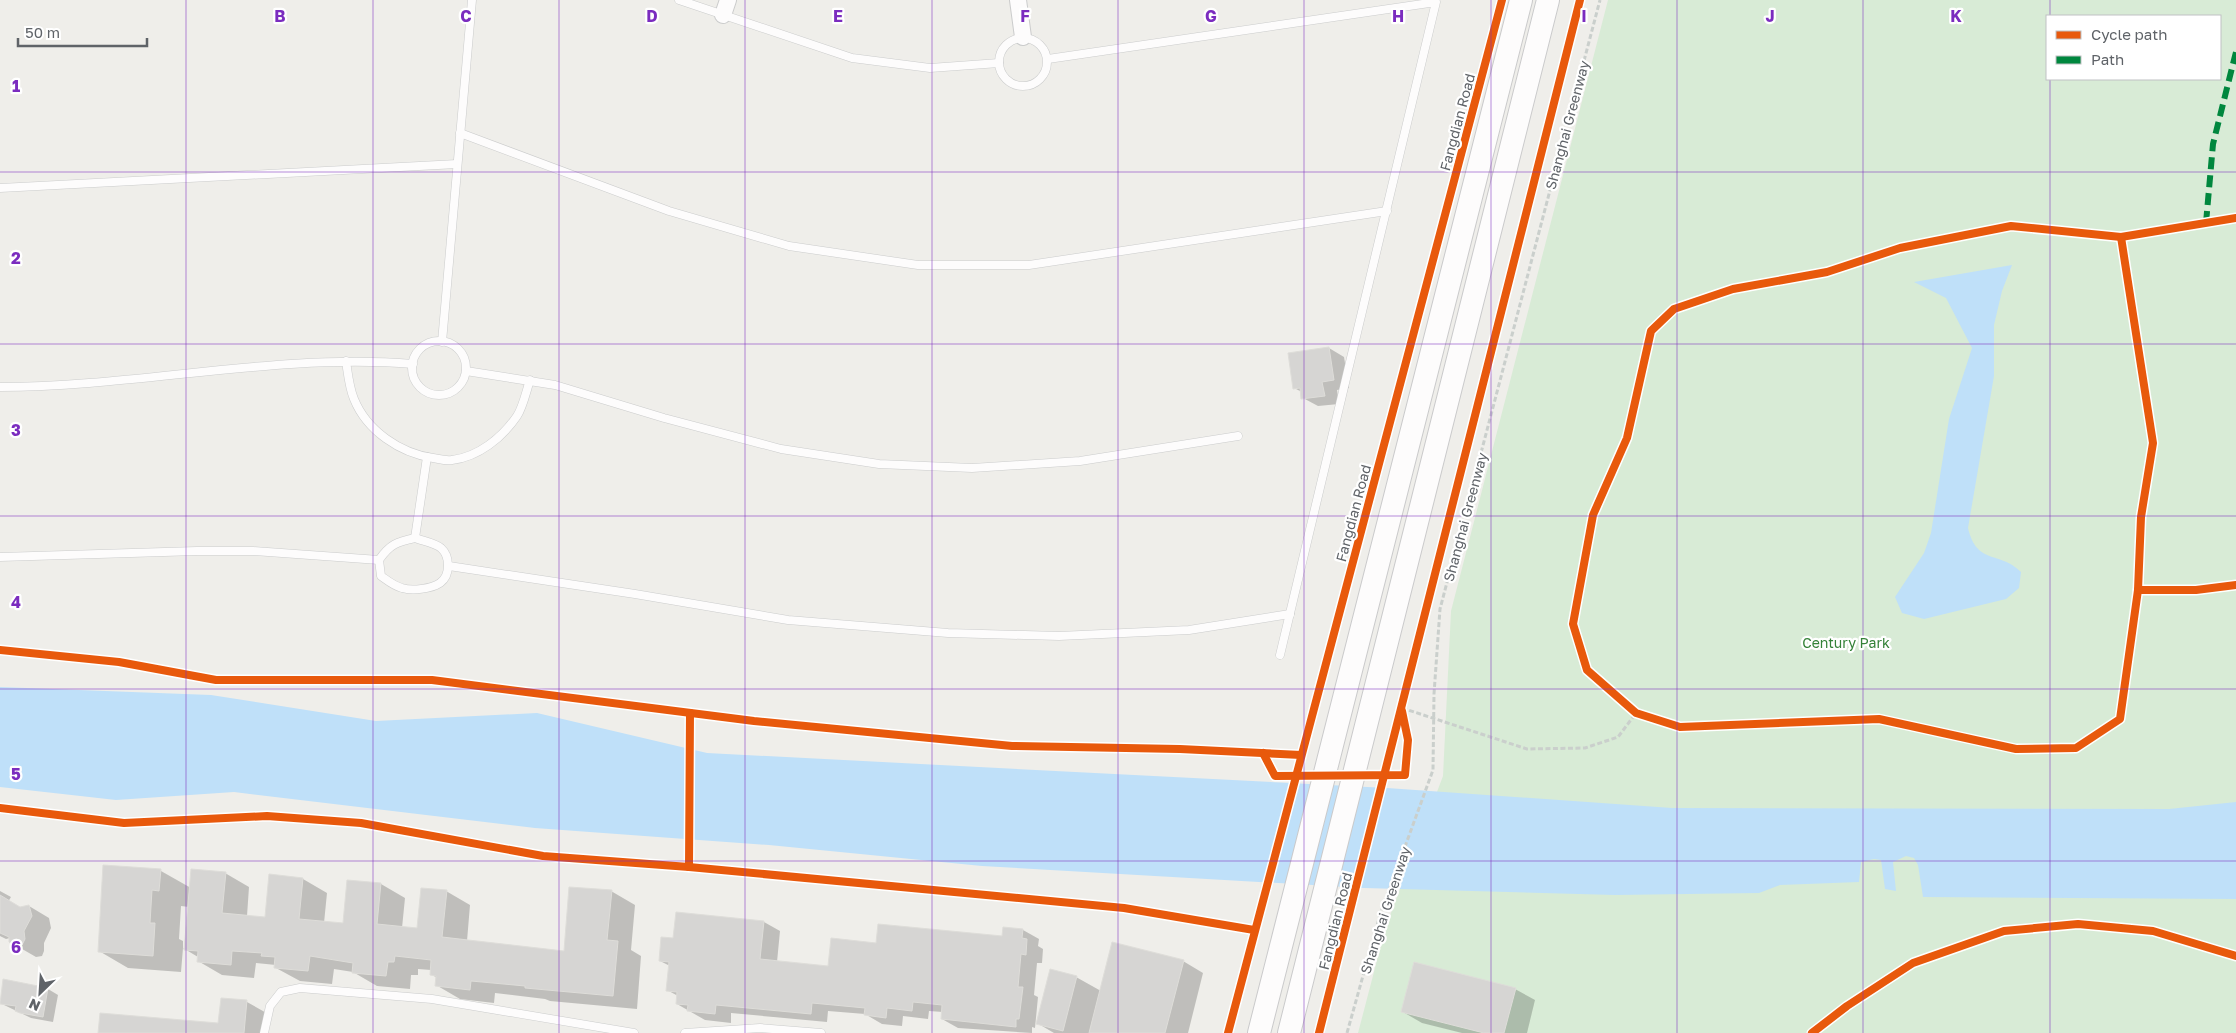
<svg xmlns="http://www.w3.org/2000/svg" width="2236" height="1033" font-family="'Golos Text',sans-serif">
	<rect width="100%" height="100%" fill="#efeeea"/>
	<path fill="#d8ebd6" fill-rule="evenodd" d="M1608 0H2236V1033H1358L1386 926 1443 776 1451 611ZM2047 16H2220V79H2047Z"/>
	<g fill="#bfe0f9">
		<path d="M2012 265 2002 291 1994 325V376L1968 528C1977 566 1999 550 2021 572L2019 588 2006 599 1924 619 1902 613 1895 597 1924 553 1931 533 1949 419 1972 348 1946 298 1914 282Z"/>
		<polygon points="0,687 211,695 376,721 537,713 707,753 1387,788 1672,808 2169,809 2236,802 2236,899 1923,897 1918,865 1914,858 1906,856 1893,862 1896,891 1885,889 1881,860 1874,859 1861,862 1859,882 1780,885 1759,893 1615,895 1364,888 982,866 769,845 535,828 234,792 116,800 0,787"/>
	</g>
	<g fill="#0003" fill-rule="evenodd">
		<polygon points="1329,348 1344,357 1349,388 1337,390 1339,404 1318,406 1303,398 1302,392 1294,388 1289,354"/>
		<path d="M161 871 191 888 225 873 249 887 247 916 266 918 303 879 327 893 324 923 344 924 381 884 405 898 402 928 419 929 446 891 470 905 467 941 565 952 611 891 635 905 631 950 641 956 637 1009 550 1001 545 999 495 993 494 1003 460 999 436 985 437 978 431 974V970L418 969V975H411L410 989 377 986 353 972 334 969 332 984 300 981 276 968V965L256 963 254 978 222 975 198 961V957L183 948 181 972 128 968 99 951ZM181 906 189 907 185 948H183V941L179 939Z"/>
		<polygon points="0,891 11,897 8,902 20,908 29,906 49,918 51,928 44,943 44,951 42,956 36,957 10,942 10,938 6,939 0,936"/>
		<polygon points="764,922 780,931 777,962 829,967 877,944 1004,937 1023,930 1039,939 1038,946 1043,949 1042,963 1037,963 1034,995 1038,997 1035,1028 1032,1027 1032,1033 958,1028 942,1019 943,1012 929,1011 928,1019 903,1016 902,1026 882,1024 865,1014 828,1011 827,1022 731,1013 731,1023 705,1020 677,1004 678,996 667,990 670,966 660,961 674,940"/>
		<polygon points="1183,961 1203,973 1188,1033 1054,1033 1037,1023 1076,977 1101,991"/>
		<polygon points="4,981 48,989 58,995 53,1022 31,1018 0,1003"/>
		<polygon points="1515,989 1535,1000 1527,1033 1462,1033 1422,1023 1403,1012"/>
		<polygon points="247,1002 270,1015 268,1033 99,1033 219,1024"/>
	</g>
	<g fill="#d6d5d3" stroke="#deddd9">
		<polygon points="1329,347 1334,380 1322,382 1325,396 1301,399 1300,388 1293,389 1288,353"/>
		<polygon points="103,865 161,869 159,891 152,890 150,923 155,923 153,956 98,952"/>
		<polygon points="191,869 226,872 222,913 265,917 269,874 303,878 299,919 343,923 347,880 381,883 377,924 417,928 421,888 447,890 442,937 564,951 569,887 612,890 607,940 618,941 613,996 525,988 525,986 471,981 470,990 435,986 436,976 430,975 431,960 395,956 394,962 388,962 386,976 352,973 353,963 310,956 308,971 274,968 275,957 261,956 262,953 232,951 231,965 197,962 198,951 184,950"/>
		<polygon points="0,895 20,907 29,905 32,916 24,931 25,939 22,945 15,946 9,942 9,937 0,933"/>
		<polygon points="676,912 764,921 760,959 828,966 831,938 876,943 878,924 1002,936 1003,927 1023,929 1022,938 1027,939 1026,955 1021,954 1018,987 1023,987 1019,1019 1016,1019 1016,1027 941,1019 942,1005 913,1002 912,1011 887,1008 886,1018 864,1015 865,1008 812,1003 811,1014 716,1005 715,1014 687,1011 688,1005 676,1004 677,992 666,991 669,962 659,961 661,937 673,938"/>
		<polygon points="1112,942 1184,960 1165,1033 1089,1033"/>
		<polygon points="1414,962 1516,988 1504,1033 1484,1033 1401,1012"/>
		<polygon points="1050,969 1077,976 1063,1031 1036,1024"/>
		<polygon points="3,979 48,988 43,1017 20,1013 15,1011 16,1006 0,1004"/>
		<polygon points="221,998 247,1000 244,1033 98,1033 100,1013 218,1023"/>
	</g>
	<g fill="none" stroke-linecap="round" stroke-linejoin="round">
		<g stroke="#cbcccc" stroke-width="9">
			<g id="service">
				<polyline points="679,0 852,58 930,68 999,63"/>
				<circle cx="1023" cy="62" r="24"/>
				<polyline points="1048,59 1436,2 1280,655"/>
				<polyline points="460,133 669,211 789,246 918,265 1029,265 1387,211"/>
				<polyline points="0,188 457,164"/>
				<circle cx="439" cy="368" r="27"/>
				<polyline points="442,342 472,0"/>
				<path d="M346 361C348 374 349 387 354 399 367 431 400 453 433 458 439 459 446 461 452 460 478 457 502 438 517 416 523 407 526 392 530 380"/>
				<polyline points="466,371 555,385 664,418 781,449 879,464 972,468 1080,461 1238,436"/>
				<path d="M0 387C138 387 275 353 413 364"/>
				<path d="M415 538C423 541 435 543 441 548 450 556 451 575 440 583 431 589 412 591 402 588 394 586 388 581 381 576L379 560C390 544 397 542 415 538Z"/>
				<polyline points="415,538 427,457"/>
				<polyline points="0,557 197,551 253,551 379,560"/>
				<polyline points="449,566 635,594 788,620 948,633 1059,636 1189,630 1290,614"/>
				<polyline points="264,1033 270,1006 281,992 300,988 432,999 634,1033"/>
				<polyline points="685,1033 760,1028 821,1033"/>
			</g>
		</g>
		<g stroke="#cbcccc" stroke-width="18">
			<g id="minor">
				<polyline points="1018,0 1023,37"/>
				<polyline points="723,15 728,0"/>
			</g>
		</g>
		<g stroke="#cacacb" stroke-width="24">
			<g id="secondary">
				<polyline points="1259,1033 1521,0"/>
				<polyline points="1289,1033 1548,0"/>
			</g>
		</g>
		<g stroke="#cacfcc" stroke-width="3" stroke-dasharray="5 2.5" stroke-linecap="butt">
			<polyline points="1402,708 1527,749 1585,748 1618,737 1636,713"/>
			<polyline points="1347,1033 1380,915 1433,770 1434,694 1440,609 1600,0"/>
		</g>
		<use href="#service" stroke="#fdfcfc" stroke-width="8"/>
		<use href="#minor" stroke="#fdfcfc" stroke-width="16"/>
		<use href="#secondary" stroke="#fdfcfc" stroke-width="22"/>
		<polyline stroke="#00873e" stroke-width="6" stroke-dasharray="12 6" stroke-linecap="butt" points="2206,223 2213,144 2236,52"/>
		<g stroke="#fff" stroke-width="11">
			<g id="cycleway">
				<polyline points="2236,218 2121,237 2011,226 1900,248 1827,272 1733,289 1674,309 1651,331 1627,438 1593,515 1573,624 1587,670 1636,713 1680,727 1879,719 2016,749 2076,748 2120,719 2138,590 2196,590 2236,585"/>
				<polyline points="2121,237 2153,443 2141,517 2138,590"/>
				<polyline points="0,650 119,662 216,680 432,680 754,721 1012,746 1180,749 1301,755"/>
				<polyline points="1263,753 1275,776 1405,775 1408,740 1402,711"/>
				<polyline points="0,808 124,823 267,816 361,823 543,856 689,867 1124,908 1254,930"/>
				<polyline points="689,867 690,713"/>
				<polyline points="1228,1033 1502,0"/>
				<polyline points="1319,1033 1580,0"/>
				<polyline points="1812,1033 1847,1006 1913,963 2004,931 2078,924 2153,931 2236,956"/>
			</g>
		</g>
		<use href="#cycleway" stroke="#e8590c" stroke-width="8"/>
	</g>
	<path fill="none" stroke="#7b2cbf" stroke-width="1" stroke-opacity="0.55" d="M186 0V1033M373 0V1033M559 0V1033M745 0V1033M932 0V1033M1118 0V1033M1304 0V1033M1491 0V1033M1677 0V1033M1863 0V1033M2050 0V16M2050 79V1033M0 172H2236M0 344H2236M0 516H2236M0 689H2236M0 861H2236"/>
	<g text-anchor="middle" dominant-baseline="central" stroke-width="4.5" stroke-linejoin="round" paint-order="stroke">
		<g font-size="14" fill="#5f6368" stroke="#fff">
			<text transform="translate(1457 122) rotate(-75)">Fangdian Road</text>
			<text transform="translate(1567 125) rotate(-75)">Shanghai Greenway</text>
			<text transform="translate(1353 513) rotate(-75)">Fangdian Road</text>
			<text transform="translate(1465 517) rotate(-75)">Shanghai Greenway</text>
			<text transform="translate(1385 910) rotate(-72)">Shanghai Greenway</text>
			<text transform="translate(1335 921) rotate(-76)">Fangdian Road</text>
		</g>
		<g font-size="14" fill="#348238" stroke="#fff">
			<text x="1846" y="642">Century Park</text>
		</g>
	</g>
	<g font-size="16" text-anchor="middle" font-weight="bold" fill="#7b2cbf" stroke="#fff" stroke-width="4.5" stroke-linejoin="round" paint-order="stroke">
		<text x="280" y="22">B</text>
		<text x="466" y="22">C</text>
		<text x="652" y="22">D</text>
		<text x="838" y="22">E</text>
		<text x="1025" y="22">F</text>
		<text x="1211" y="22">G</text>
		<text x="1398" y="22">H</text>
		<text x="1584" y="22">I</text>
		<text x="1770" y="22">J</text>
		<text x="1956" y="22">K</text>
		<text x="16" y="92">1</text>
		<text x="16" y="264">2</text>
		<text x="16" y="436">3</text>
		<text x="16" y="608">4</text>
		<text x="16" y="780">5</text>
		<text x="16" y="953">6</text>
	</g>
	<rect x="2046" y="15" width="175" height="65" fill="#ffffff" stroke="#bfc1c3"/>
	<rect x="2056" y="31" width="25" height="8" fill="#e8590c" stroke="#bfc1c3"/>
	<text x="2091" y="40" font-size="15" fill="#5f6368">Cycle path</text>
	<rect x="2056" y="56" width="25" height="8" fill="#00873e" stroke="#bfc1c3"/>
	<text x="2091" y="65" font-size="15" fill="#5f6368">Path</text>
	<g transform="translate(40 993) rotate(205)" stroke="#ffffff" stroke-width="4" paint-order="stroke">
	<path d="M0-4L9 19L0 12L-9 19Z" fill="#5f6368"/>
	<text y="-8" font-size="14" font-weight="bold" text-anchor="middle" fill="#5f6368">N</text>
	</g>
	<path d="M18 38v8h129v-8" fill="none" stroke="#5f6368" stroke-width="2.5"/>
	<text x="25" y="38" font-size="15" fill="#5f6368" stroke="#ffffff" stroke-width="4" paint-order="stroke">50 m</text>
</svg>
